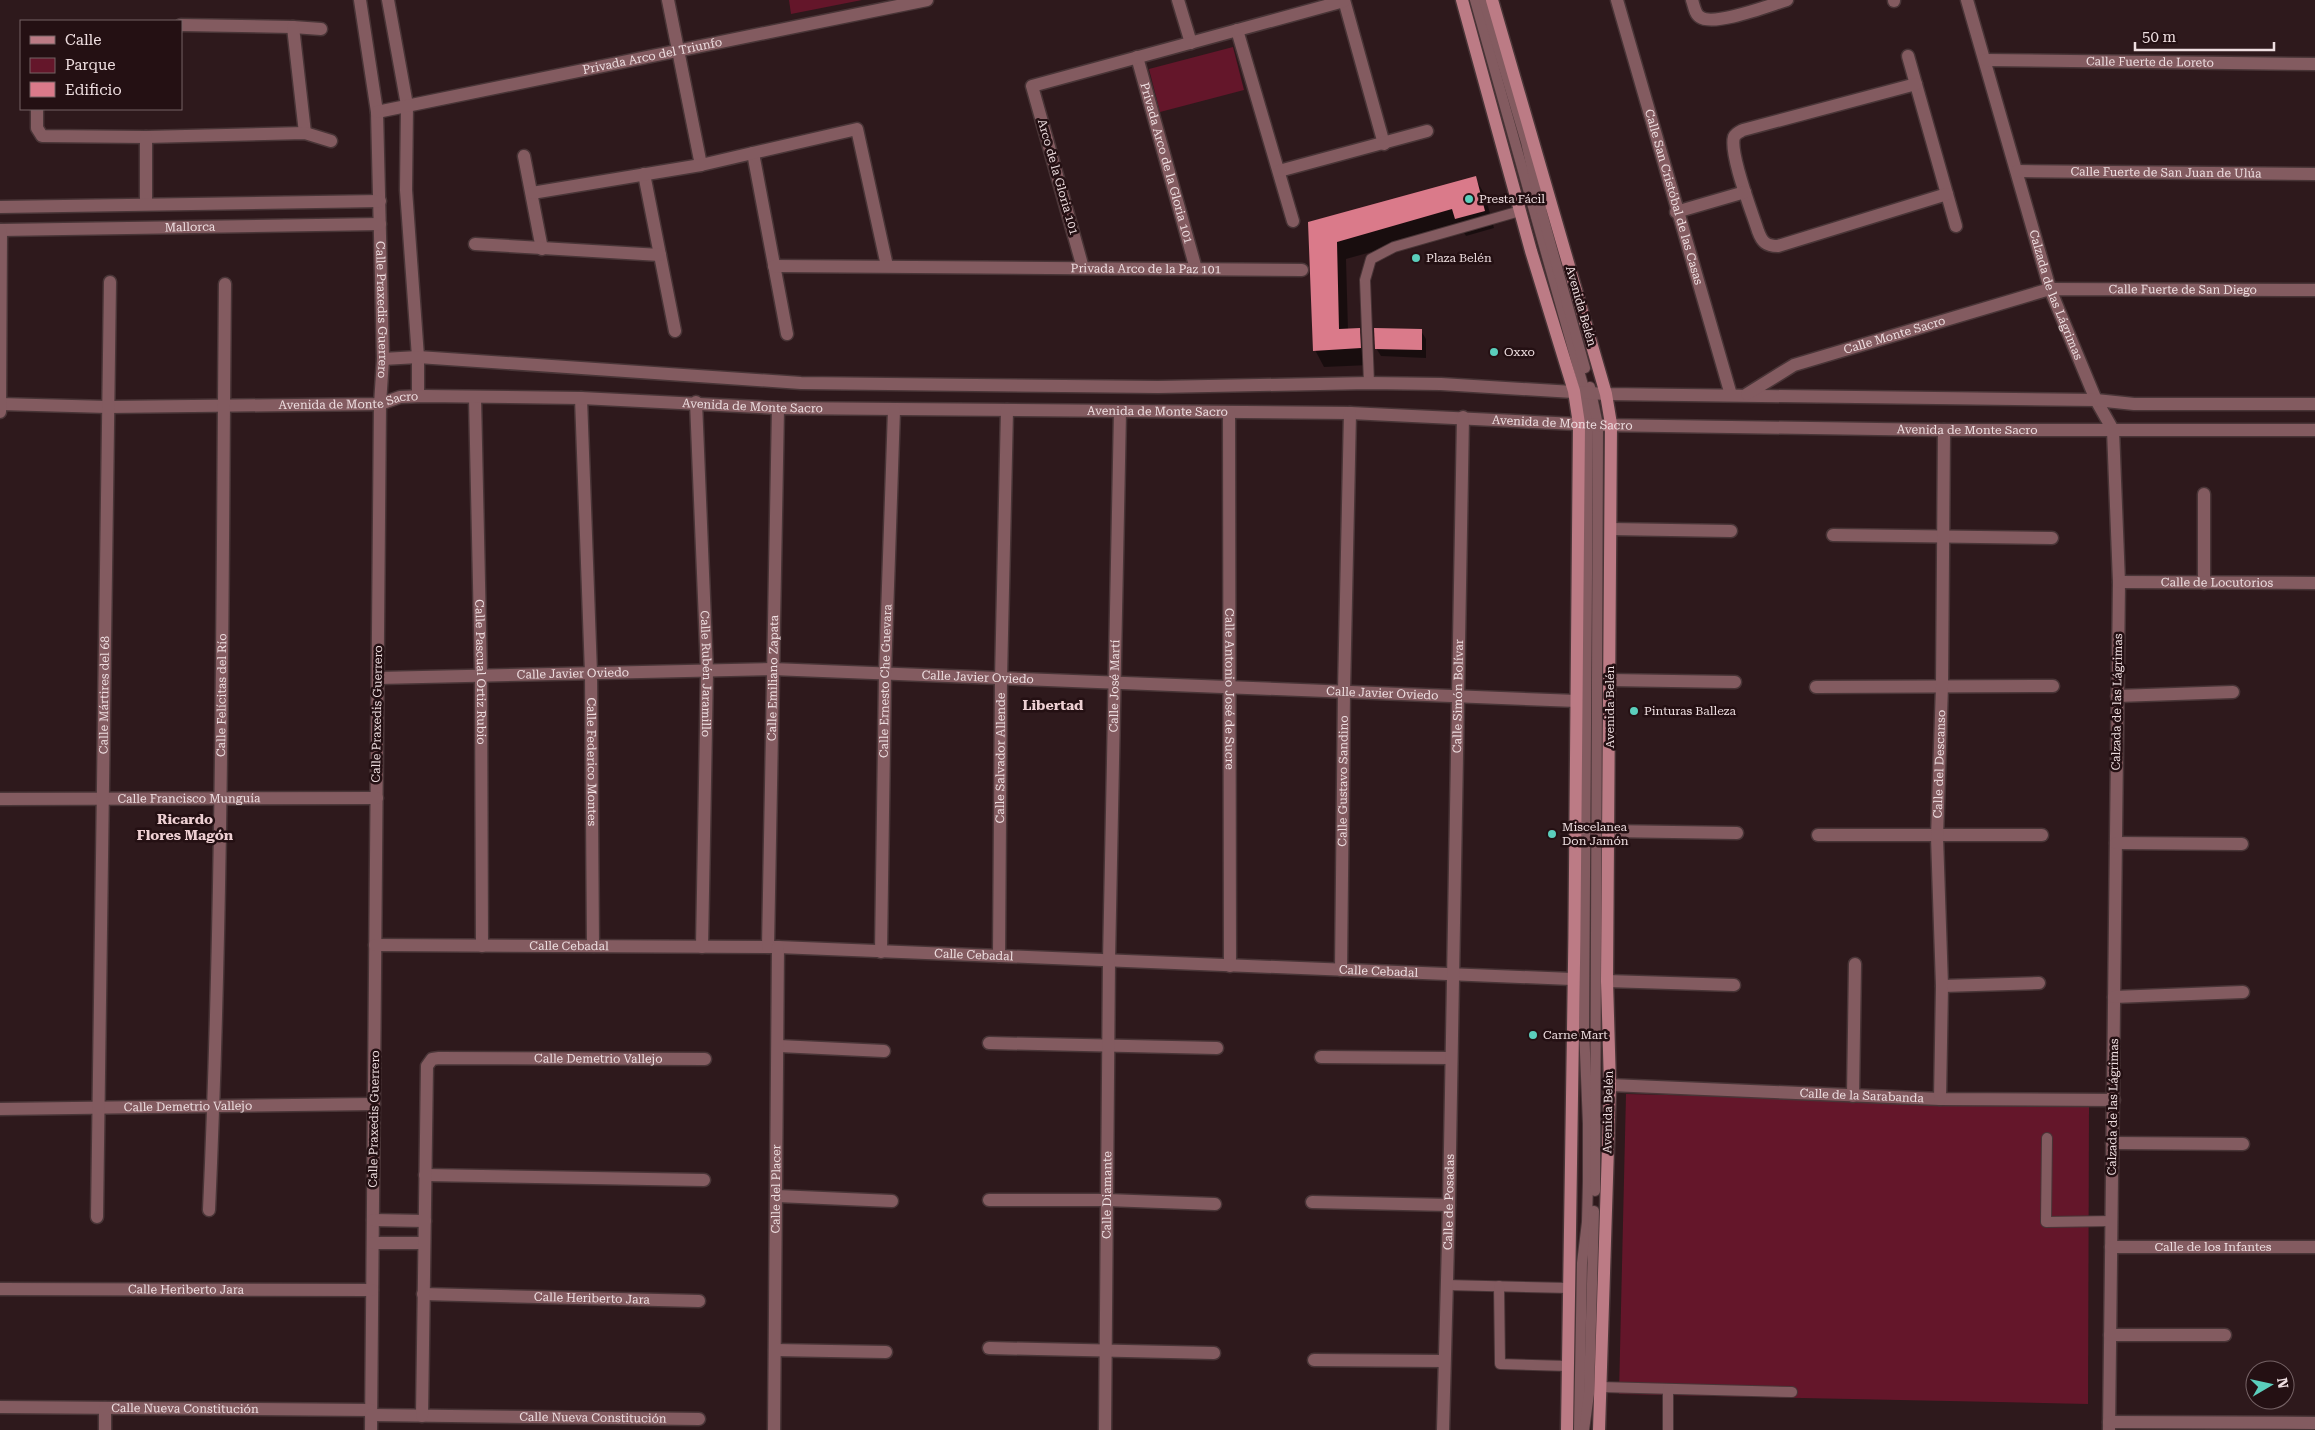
<svg xmlns="http://www.w3.org/2000/svg" width="2315" height="1430" font-family="'Roboto Serif',serif">
	<rect width="100%" height="100%" fill="#2e191c"/>
	<g fill="#64162a">
		<polygon points="789,0 862,0 791,14"/>
		<polygon points="1233,47 1244,90 1160,112 1149,69"/>
		<polygon points="1626,1094 2089,1105 2088,1404 1619,1394"/>
	</g>
	<g fill="#0007">
		<polygon points="1475,178 1485,195 1494,228 1466,236 1461,227 1346,259 1348,330 1359,329 1369,346 1370,365 1324,367 1315,350 1309,222"/>
		<polygon points="1421,331 1426,339 1426,358 1381,356 1376,348"/>
	</g>
	<g fill="#da7a8a">
		<polygon points="1476,176 1485,211 1455,219 1452,209 1337,242 1339,329 1360,328 1361,348 1313,351 1308,222"/>
		<polygon points="1374,328 1422,329 1422,350 1375,349"/>
	</g>
	<g fill="none" stroke-linecap="round" stroke-linejoin="round">
		<g stroke="#493537" stroke-width="12">
			<g id="service">
				<polyline points="1475,0 1585,392 1588,424 1584,1029 1588,1124 1588,1181 1587,1222 1582,1263 1579,1430"/>
				<polyline points="1484,0 1526,142 1542,213 1585,368"/>
				<polyline points="1369,383 1365,280 1371,259 1394,247 1520,211"/>
				<polyline points="1590,387 1598,425 1595,1191"/>
				<polyline points="2047,1138 2046,1222 2112,1221"/>
				<polyline points="1446,1285 1570,1288"/>
				<polyline points="1499,1286 1500,1364 1568,1366"/>
				<polyline points="1600,1387 1792,1392"/>
				<polyline points="1584,1430 1589,1394 1594,1211"/>
				<polyline points="1668,1430 1668,1389"/>
			</g>
		</g>
		<g stroke="#493537" stroke-width="15">
			<g id="minor">
				<path id="s1" d="M360 0 377 112 383 359 380 404 371 1430"/>
				<polyline points="388,0 407,105 406,190 418,357 418,396"/>
				<polyline points="668,0 701,165"/>
				<polyline points="1178,0 1191,43"/>
				<polyline points="1344,0 1384,144"/>
				<path id="s2" d="M1617 0 1731 395"/>
				<path d="M1692 0C1694 6 1695 14 1700 17 1714 27 1770 5 1787 0"/>
				<polyline points="1894,0 1894,1"/>
				<path id="s3" d="M1967 0 2050 289 2096 400 2113 430 2119 582 2109 1430"/>
				<polyline points="181,25 293,27 321,29"/>
				<polyline points="293,27 305,133"/>
				<polyline points="1237,30 1293,221"/>
				<polyline points="1908,56 1956,226"/>
				<path id="s4" d="M1137 57 1196 269"/>
				<path id="s5" d="M1985 60 2315 64"/>
				<path d="M1916 84 1743 130C1739 132 1736 133 1734 137 1729 154 1752 212 1758 231 1762 242 1766 246 1778 246L1947 194"/>
				<polyline points="37,109 37,128 42,136 146,137 305,133 331,141"/>
				<path id="s6" d="M377 112 927 0"/>
				<polyline points="146,137 146,204"/>
				<polyline points="753,153 787,334"/>
				<polyline points="524,156 542,249"/>
				<polyline points="1279,171 1427,131"/>
				<path id="s7" d="M2017 171 2315 174"/>
				<polyline points="644,174 675,331"/>
				<polyline points="532,193 701,165 857,129 887,266"/>
				<polyline points="0,207 380,201"/>
				<polyline points="1676,212 1745,192"/>
				<path id="s8" d="M0 230 380 224"/>
				<polyline points="475,244 660,255"/>
				<path id="s9" d="M774 266 1302 270"/>
				<polyline points="1083,268 1032,86 1344,1"/>
				<polyline points="383,359 418,357 801,383 1158,387 1369,383 1441,384 1606,394 2096,400 2134,404 2315,404"/>
				<path id="s10" d="M1747 394 1794 365 2050 289 2315 290"/>
				<path id="s11" d="M475 398 481 675 482 946"/>
				<path id="s12" d="M581 398 591 673 593 946"/>
				<path id="s13" d="M696 402 707 671 702 947"/>
				<path id="s14" d="M0 404 108 407 380 404 400 397 423 396 581 398 778 408 1350 413 1598 425 1944 430H2315"/>
				<polyline points="0,412 1,230"/>
				<path id="s15" d="M1229 413 1230 966"/>
				<polyline points="2204,494 2204,583"/>
				<polyline points="1611,529 1731,531"/>
				<polyline points="1833,535 2052,538"/>
				<path id="s16" d="M2119 582 2315 583"/>
				<path id="s17" d="M378 678 772 669 1577 701"/>
				<polyline points="1610,680 1735,682"/>
				<polyline points="1816,687 2053,686"/>
				<polyline points="2117,696 2233,692"/>
				<path id="s18" d="M0 799 377 798"/>
				<polyline points="1609,831 1737,833"/>
				<polyline points="1818,835 2042,835"/>
				<polyline points="2116,843 2242,844"/>
				<path id="s19" d="M375 945 778 947 1572 979"/>
				<path id="s20" d="M768 947 778 408"/>
				<path id="s21" d="M881 952 885 674 894 410"/>
				<path id="s22" d="M999 956 1001 679 1007 410"/>
				<path id="s23" d="M1341 970 1344 691 1350 413"/>
				<polyline points="1607,981 1734,985"/>
				<polyline points="1942,986 2039,983"/>
				<polyline points="2114,997 2243,992"/>
				<polyline points="989,1043 1217,1048"/>
				<polyline points="779,1046 884,1051"/>
				<polyline points="1321,1057 1451,1058"/>
				<path id="s24" d="M1610 1085 1940 1099 2114 1100"/>
				<polyline points="1853,1096 1855,964"/>
				<path id="s25" d="M1940 1099 1942 986 1937 837 1942 686 1944 430"/>
				<path id="s26" d="M0 1109 374 1104"/>
				<polyline points="2112,1143 2243,1144"/>
				<polyline points="425,1175 704,1180"/>
				<polyline points="777,1196 892,1201"/>
				<polyline points="989,1200 1107,1200 1215,1204"/>
				<polyline points="1312,1202 1449,1205"/>
				<path id="s27" d="M209 1210C223 902 222 593 225 284"/>
				<path id="s28" d="M97 1217 110 282"/>
				<polyline points="373,1220 425,1221"/>
				<polyline points="373,1243 424,1243"/>
				<path id="s29" d="M2111 1247H2315"/>
				<path id="s30" d="M0 1289 372 1290"/>
				<path id="s31" d="M423 1294 699 1301"/>
				<polyline points="2110,1335 2225,1335"/>
				<polyline points="989,1348 1214,1353"/>
				<polyline points="775,1350 886,1352"/>
				<polyline points="1314,1360 1443,1361"/>
				<path id="s32" d="M0 1407 371 1410"/>
				<path id="s33" d="M371 1415 699 1419"/>
				<path id="s34" d="M422 1416 427 1066 432 1059 439 1058 705 1059"/>
				<polyline points="2109,1422 2315,1423"/>
				<polyline points="105,1430 105,1408"/>
				<path id="s35" d="M774 1430 778 947"/>
				<path id="s36" d="M1105 1430 1109 961 1120 412"/>
				<path id="s37" d="M1443 1430 1449 1205 1463 417"/>
			</g>
		</g>
		<g stroke="#493537" stroke-width="15">
			<g id="secondary">
				<path d="M1462 0 1531 251 1574 391 1579 424C1576 759 1574 1095 1567 1430"/>
				<polyline points="1492,0 1606,394 1611,424 1607,981 1610,1085 1599,1430"/>
			</g>
		</g>
		<use href="#service" stroke="#835b60" stroke-width="10"/>
		<use href="#minor" stroke="#835b60" stroke-width="12"/>
		<use href="#secondary" stroke="#bc7b85" stroke-width="12"/>
	</g>
	<g fill="#5bcebc" stroke="#241013" stroke-width="2">
		<circle cx="1469" cy="199" r="5"/>
		<circle cx="1416" cy="258" r="5"/>
		<circle cx="1494" cy="352" r="5"/>
		<circle cx="1634" cy="711" r="5"/>
		<circle cx="1552" cy="834" r="5"/>
		<circle cx="1533" cy="1035" r="5"/>
	</g>
	<g text-anchor="middle" dominant-baseline="central" stroke-width="5" stroke-linejoin="round" paint-order="stroke">
		<g font-size="12" fill="#eedee0" stroke="#241013">
			<text stroke="none"><textPath href="#s6" startOffset="281">Privada Arco del Triunfo</textPath></text>
			<text stroke="none"><textPath href="#s5" startOffset="165">Calle Fuerte de Loreto</textPath></text>
			<text stroke="none"><textPath href="#s4" startOffset="110">Privada Arco de la Gloria 101</textPath></text>
			<text stroke="none"><textPath href="#s7" startOffset="149">Calle Fuerte de San Juan de Ulúa</textPath></text>
			<text transform="translate(1058 177) rotate(74)">Arco de la Gloria 101</text>
			<text stroke="none"><textPath href="#s2" startOffset="205">Calle San Cristóbal de las Casas</textPath></text>
			<text stroke="none"><textPath href="#s8" startOffset="190">Mallorca</textPath></text>
			<text stroke="none"><textPath href="#s9" startOffset="372">Privada Arco de la Paz 101</textPath></text>
			<text stroke="none"><textPath href="#s10" startOffset="455">Calle Fuerte de San Diego</textPath></text>
			<text stroke="none"><textPath href="#s3" startOffset="308">Calzada de las Lágrimas</textPath></text>
			<text transform="translate(1581 306) rotate(74)">Avenida Belén</text>
			<text stroke="none"><textPath href="#s1" startOffset="311">Calle Praxedis Guerrero</textPath></text>
			<text stroke="none"><textPath href="#s10" startOffset="160">Calle Monte Sacro</textPath></text>
			<text stroke="none"><textPath href="#s14" startOffset="349">Avenida de Monte Sacro</textPath></text>
			<text stroke="none"><textPath href="#s14" startOffset="754">Avenida de Monte Sacro</textPath></text>
			<text stroke="none"><textPath href="#s14" startOffset="1159">Avenida de Monte Sacro</textPath></text>
			<text stroke="none"><textPath href="#s14" startOffset="1564">Avenida de Monte Sacro</textPath></text>
			<text stroke="none"><textPath href="#s14" startOffset="1969">Avenida de Monte Sacro</textPath></text>
			<text stroke="none"><textPath href="#s16" startOffset="98">Calle de Locutorios</textPath></text>
			<text stroke="none"><textPath href="#s11" startOffset="274">Calle Pascual Ortiz Rubio</textPath></text>
			<text stroke="none"><textPath href="#s17" startOffset="195">Calle Javier Oviedo</textPath></text>
			<text stroke="none"><textPath href="#s13" startOffset="272">Calle Rubén Jaramillo</textPath></text>
			<text stroke="none"><textPath href="#s20" startOffset="269">Calle Emiliano Zapata</textPath></text>
			<text stroke="none"><textPath href="#s17" startOffset="600">Calle Javier Oviedo</textPath></text>
			<text stroke="none"><textPath href="#s21" startOffset="271">Calle Ernesto Che Guevara</textPath></text>
			<text stroke="none"><textPath href="#s36" startOffset="744">Calle José Martí</textPath></text>
			<text stroke="none"><textPath href="#s15" startOffset="276">Calle Antonio José de Sucre</textPath></text>
			<text stroke="none"><textPath href="#s17" startOffset="1005">Calle Javier Oviedo</textPath></text>
			<text stroke="none"><textPath href="#s28" startOffset="522">Calle Mártires del 68</textPath></text>
			<text stroke="none"><textPath href="#s27" startOffset="515">Calle Felícitas del Río</textPath></text>
			<text stroke="none"><textPath href="#s37" startOffset="734">Calle Simón Bolívar</textPath></text>
			<text transform="translate(2117 702) rotate(-89)">Calzada de las Lágrimas</text>
			<text transform="translate(1610 707) rotate(-90)">Avenida Belén</text>
			<text transform="translate(377 714) rotate(-89)">Calle Praxedis Guerrero</text>
			<text stroke="none"><textPath href="#s22" startOffset="198">Calle Salvador Allende</textPath></text>
			<text stroke="none"><textPath href="#s12" startOffset="364">Calle Federico Montes</textPath></text>
			<text stroke="none"><textPath href="#s25" startOffset="335">Calle del Descanso</textPath></text>
			<text stroke="none"><textPath href="#s23" startOffset="189">Calle Gustavo Sandino</textPath></text>
			<text stroke="none"><textPath href="#s18" startOffset="189">Calle Francisco Munguía</textPath></text>
			<text stroke="none"><textPath href="#s19" startOffset="194">Calle Cebadal</textPath></text>
			<text stroke="none"><textPath href="#s19" startOffset="599">Calle Cebadal</textPath></text>
			<text stroke="none"><textPath href="#s19" startOffset="1004">Calle Cebadal</textPath></text>
			<text stroke="none"><textPath href="#s34" startOffset="525">Calle Demetrio Vallejo</textPath></text>
			<text stroke="none"><textPath href="#s24" startOffset="252">Calle de la Sarabanda</textPath></text>
			<text stroke="none"><textPath href="#s26" startOffset="188">Calle Demetrio Vallejo</textPath></text>
			<text transform="translate(2113 1107) rotate(-89)">Calzada de las Lágrimas</text>
			<text transform="translate(1608 1112) rotate(-89)">Avenida Belén</text>
			<text transform="translate(374 1119) rotate(-89)">Calle Praxedis Guerrero</text>
			<text stroke="none"><textPath href="#s35" startOffset="241">Calle del Placer</textPath></text>
			<text stroke="none"><textPath href="#s36" startOffset="235">Calle Diamante</textPath></text>
			<text stroke="none"><textPath href="#s37" startOffset="228">Calle de Posadas</textPath></text>
			<text stroke="none"><textPath href="#s29" startOffset="102">Calle de los Infantes</textPath></text>
			<text stroke="none"><textPath href="#s30" startOffset="186">Calle Heriberto Jara</textPath></text>
			<text stroke="none"><textPath href="#s31" startOffset="169">Calle Heriberto Jara</textPath></text>
			<text stroke="none"><textPath href="#s32" startOffset="185">Calle Nueva Constitución</textPath></text>
			<text stroke="none"><textPath href="#s33" startOffset="222">Calle Nueva Constitución</textPath></text>
		</g>
		<g font-size="12" fill="#eedee0" stroke="#241013" text-anchor="start">
			<text x="1479" y="199">Presta Fácil</text>
			<text x="1426" y="258">Plaza Belén</text>
			<text x="1504" y="352">Oxxo</text>
			<text x="1644" y="711">Pinturas Balleza</text>
			<text x="1562" y="827">Miscelanea<tspan x="1562" dy="14">Don Jamón</tspan></text>
			<text x="1543" y="1035">Carne Mart</text>
		</g>
		<g font-size="14" font-weight="bold" fill="#eed0d3" stroke="#241013">
			<text x="1053" y="705">Libertad</text>
			<text x="185" y="819">Ricardo<tspan x="185" dy="16">Flores Magón</tspan></text>
		</g>
	</g>
	<rect x="20" y="20" width="162" height="90" fill="#241013" stroke="#756265"/>
	<rect x="30" y="36" width="25" height="8" fill="#bc7b85" stroke="#756265"/>
	<text x="65" y="45" font-size="15" fill="#eedee0">Calle</text>
	<rect x="30" y="58" width="25" height="15" fill="#64162a" stroke="#756265"/>
	<text x="65" y="70" font-size="15" fill="#eedee0">Parque</text>
	<rect x="30" y="82" width="25" height="15" fill="#da7a8a" stroke="#756265"/>
	<text x="65" y="95" font-size="15" fill="#eedee0">Edificio</text>
	<g transform="translate(2270 1385) rotate(81)"><circle r="24" fill="#241013" stroke="#756265"/>
	<path d="M0-4L9 19L0 12L-9 19Z" fill="#5bcebc"/>
	<text y="-8" font-size="14" font-weight="bold" text-anchor="middle" fill="#eedee0">N</text>
	</g>
	<path d="M2135 42v8h139v-8" fill="none" stroke="#eedee0" stroke-width="2.5"/>
	<text x="2142" y="42" font-size="15" fill="#eedee0" stroke="#241013" stroke-width="4" paint-order="stroke">50 m</text>
</svg>
